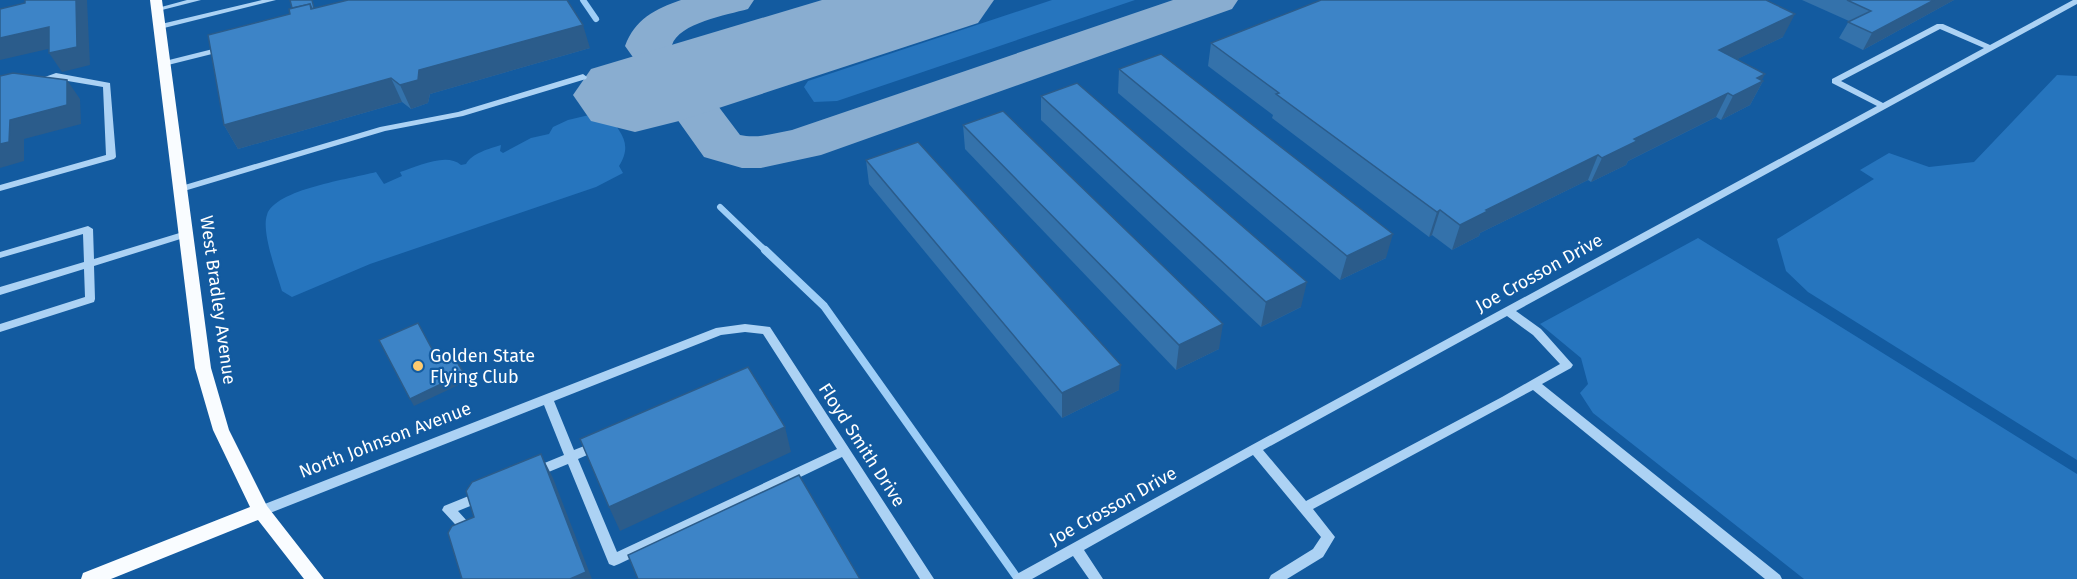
<svg xmlns="http://www.w3.org/2000/svg" width="2077" height="579" font-family="'Fira Sans',sans-serif">
	<rect width="100%" height="100%" fill="#135ba0"/>
	<g fill="#2675be">
		<polygon points="1052,0 1135,0 837,101 814,102 804,87 808,81"/>
		<polygon points="2057,75 2077,76 2077,460 1808,292 1786,271 1777,239 1874,179 1860,170 1889,153 1929,167 1974,162"/>
		<path d="M606 111C619 132 634 142 619 166L623 173 596 187 370 264 292 297 282 291C277 274 261 231 267 215 275 189 351 179 376 172L384 184 402 176 400 172C417 167 446 152 461 165L466 164C472 153 489 149 501 145L500 151 503 153 531 138 549 134 553 127 568 120Z"/>
		<polygon points="1698,238 2077,474 2077,579 1804,579 1593,413 1580,393 1588,384 1581,358 1540,324"/>
	</g>
	<g fill="none" stroke-linecap="round" stroke-linejoin="round">
		<g stroke="#9ecef7" stroke-width="6">
			<polyline points="583,0 596,19"/>
			<polyline points="720,207 766,251"/>
		</g>
		<polyline stroke="#9ecef7" stroke-width="8" points="765,250 824,306 1018,579"/>
		<path fill="#89add0" fill-rule="evenodd" d="M681 0H754L748 9C727 15 679 23 672 45L740 135C757 139 775 133 792 130L1173 0H1238L1232 9 821 155 761 168H742L704 157 625 46C635 19 655 9 681 0Z"/>
		<polygon fill="#89add0" fill-rule="evenodd" points="822,0 994,0 978,23 679,121 635,132 591,121 573,95 591,69"/>
		<g fill="#acd2f4" fill-rule="evenodd">
			<polygon points="187,0 201,0 158,11 154,9"/>
			<polygon points="262,0 276,0 160,29 156,27 157,25"/>
			<path d="M2073 0H2077V4L1516 311 1541 329 1573 365 1571 368 1542 384 1780 575 1782 579H1765L1533 390 1313 509 1335 537 1323 557 1287 579H1269L1271 575 1313 549 1321 537 1253 455 1084 550 1103 579H1089L1073 556 1032 579H1013L1015 575 1250 446 1877 106 1832 83V79L1937 24H1943L1990 45ZM1940 29 1984 48 1883 103 1841 81ZM1507 316 1533 335 1560 364 1502 397 1306 501 1263 450Z"/>
			<polygon points="225,46 228,46 228,50 164,66 160,64 161,62"/>
			<polygon points="56,73 110,83 116,157 114,159 0,191 0,185 106,155 103,87 56,79 35,85 31,82"/>
			<polygon points="583,74 587,77 586,79 463,116 385,131 184,191 181,192 176,189 178,187 380,127 458,112"/>
			<polygon points="88,226 93,229 94,259 186,231 191,234 190,236 94,266 95,299 94,302 0,332 0,324 85,297 84,269 0,295 0,287 84,262 83,234 0,258 0,252"/>
			<path d="M745 324 770 327 934 579H920L842 457 619 564 614 566 609 564 568 464 534 478 530 477 528 473 530 469 564 455 544 405 265 515 261 516 257 515 255 511 257 507 716 328ZM745 332 763 334 837 449 617 552 578 459 601 449 603 446 601 443 597 441 574 450 554 401 721 335Z"/>
			<polygon points="481,491 485,492 487,496 485,500 458,511 477,532 476,536 471,537 466,536 442,510 444,506"/>
		</g>
		<polygon fill="#f9fcff" fill-rule="evenodd" points="150,0 162,0 211,368 229,430 267,506 324,579 304,579 258,520 111,579 81,579 83,573 250,507 213,430 195,368"/>
	</g>
	<g fill="#3472ab">
		<polygon points="1802,0 1954,0 1863,50 1839,38 1849,21"/>
		<polygon points="315,8 590,48 430,94 428,103 411,109 402,102 238,149 224,125 290,14"/>
		<polygon points="1783,37 1737,59 1763,81 1750,105 1721,120 1716,117 1628,161 1626,165 1591,182 1588,180 1480,233 1479,236 1452,250 1432,235 1429,237 1272,118 1273,115 1208,66 1211,43"/>
		<polygon points="1119,69 1386,258 1340,280 1118,93"/>
		<polygon points="1041,96 1301,307 1261,327 1041,120"/>
		<polygon points="963,125 1219,349 1176,370 965,149"/>
		<polygon points="866,160 1119,390 1062,418 869,184"/>
	</g>
	<g fill="#2b5c8b">
		<polygon points="76,0 87,0 90,65 62,72 49,53"/>
		<polygon points="1934,0 1954,0 1863,50 1872,33"/>
		<polygon points="1795,14 1783,37 1707,74 1719,50"/>
		<polygon points="583,25 590,48 430,94 428,103 411,109 400,85 419,70"/>
		<polygon points="49,27 61,46 0,60 0,38"/>
		<polygon points="1765,74 1761,82 1763,81 1750,105 1721,120 1733,96 1757,78"/>
		<polygon points="391,78 402,102 238,149 224,125"/>
		<polygon points="67,80 80,99 81,124 24,139 24,161 0,168 0,144 10,120"/>
		<polygon points="1728,93 1716,117 1628,161 1626,165 1591,182 1602,158 1634,139"/>
		<polygon points="1598,155 1588,180 1480,233 1479,236 1452,250 1460,225 1486,210"/>
		<polygon points="1440,210 1432,235 1429,237 1437,212"/>
		<polygon points="1393,234 1386,258 1340,280 1347,256"/>
		<polygon points="1307,282 1301,307 1261,327 1266,302"/>
		<polygon points="1223,324 1219,349 1176,370 1179,345"/>
		<polygon points="1121,365 1119,390 1062,418 1062,393"/>
		<polygon points="464,373 467,381 414,406 410,399"/>
		<polygon points="785,427 791,452 620,531 609,507"/>
		<polygon points="541,454 553,478 592,579 570,579"/>
	</g>
	<g fill="#3d84c7" stroke="#2b5c8b" stroke-width="1.5">
		<polygon points="25,0 76,0 77,47 49,53 49,27 0,38 0,9 25,3"/>
		<polygon points="290,0 312,0 314,8 312,9 310,4 292,8"/>
		<polygon points="348,0 567,0 583,25 419,70 418,80 400,85 391,78 224,125 208,35 290,14 289,9 310,4 311,9"/>
		<polygon points="1321,0 1766,0 1795,14 1719,50 1765,74 1757,78 1763,81 1733,96 1728,93 1634,139 1637,141 1602,158 1598,155 1486,210 1488,211 1460,225 1440,210 1437,212 1276,94 1279,93 1211,43"/>
		<polygon points="1847,0 1934,0 1872,33 1848,22 1871,11"/>
		<polygon points="1161,54 1393,234 1347,256 1119,69"/>
		<polygon points="13,73 67,80 67,105 10,120 9,142 0,144 0,76"/>
		<polygon points="1077,83 1307,282 1266,302 1041,96"/>
		<polygon points="1003,111 1223,324 1179,345 963,125"/>
		<polygon points="918,142 1121,365 1062,393 866,160"/>
		<polygon points="418,323 439,362 453,356 464,373 410,399 379,340"/>
		<polygon points="748,367 785,427 609,507 580,439"/>
		<polygon points="541,454 586,572 570,579 462,579 448,533 452,526 474,517 466,491 472,482"/>
		<polygon points="799,475 860,579 638,579 628,555"/>
	</g>
	<circle fill="#ffcb6f" stroke="#135ba0" stroke-width="2" cx="418" cy="366" r="6"/>
	<g text-anchor="middle" dominant-baseline="central" stroke-width="4.5" stroke-linejoin="round" paint-order="stroke">
		<g font-size="18" fill="#fff" stroke="#135ba0">
			<text transform="translate(1539 273) rotate(-29)">Joe Crosson Drive</text>
			<text transform="translate(218 300) rotate(82)">West Bradley Avenue</text>
			<text transform="translate(385 440) rotate(-21)">North Johnson Avenue</text>
			<text transform="translate(862 445) rotate(57)">Floyd Smith Drive</text>
			<text transform="translate(1113 506) rotate(-29)">Joe Crosson Drive</text>
		</g>
		<g font-size="18" fill="#fff" stroke="#135ba0" text-anchor="start">
			<text x="430" y="356">Golden State<tspan x="430" dy="21">Flying Club</tspan></text>
		</g>
	</g>
</svg>
